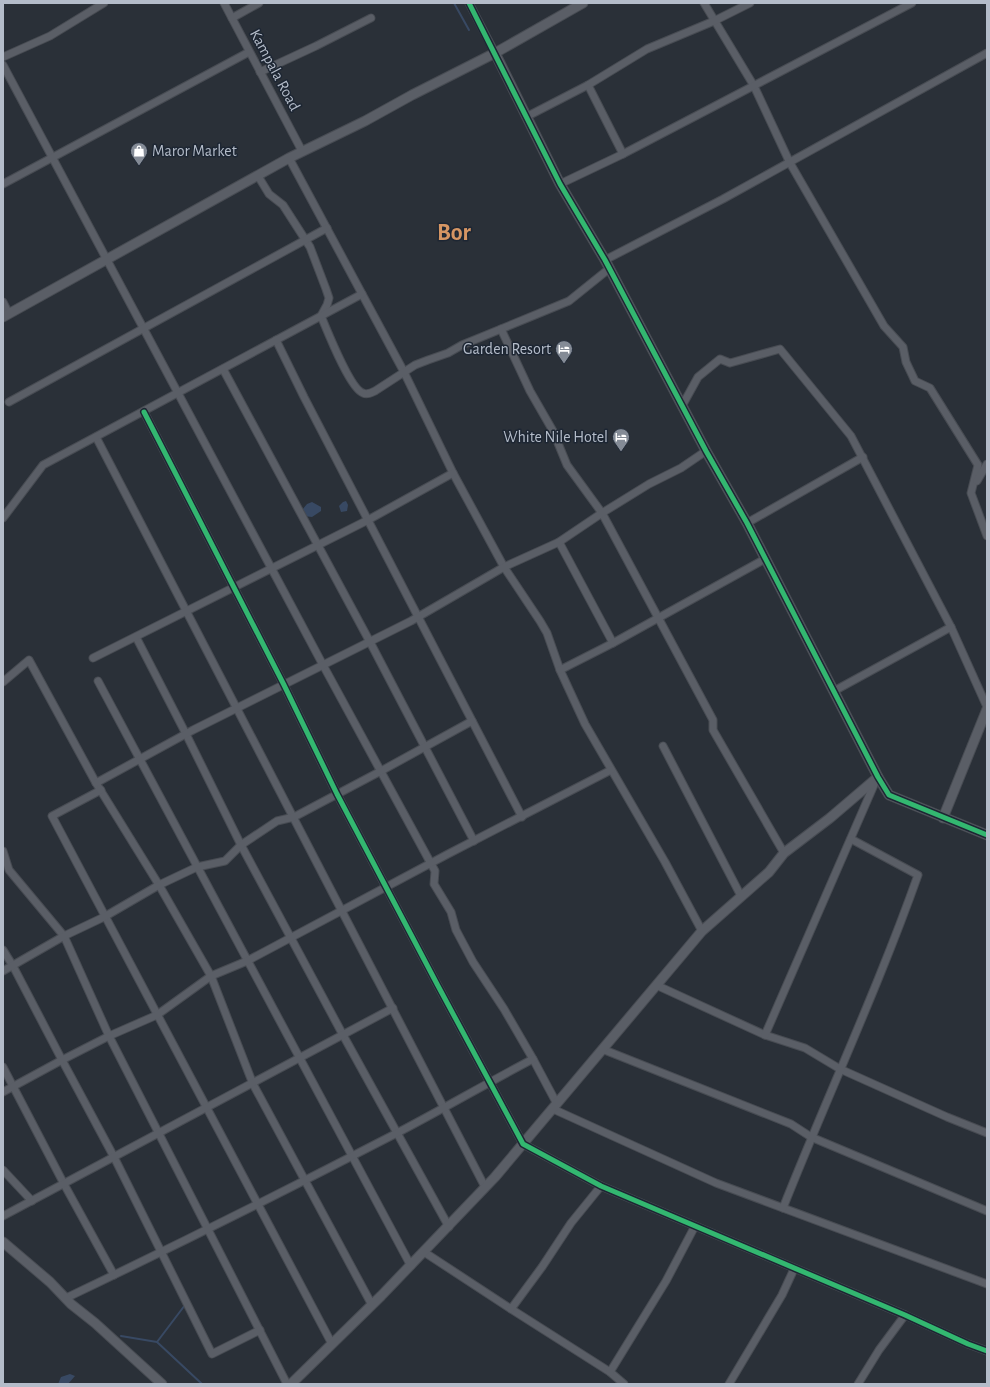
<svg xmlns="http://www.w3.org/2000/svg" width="990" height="1387" font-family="'Alegreya Sans',sans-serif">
	<rect width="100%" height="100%" fill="#2a3038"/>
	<g fill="#384963">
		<polygon points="346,501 348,505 347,511 341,512 339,506 343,502"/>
		<polygon points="312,502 321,507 321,511 312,517 304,516 302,510 307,504"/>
		<polygon points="70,1374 75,1376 68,1384 58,1384 61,1377"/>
	</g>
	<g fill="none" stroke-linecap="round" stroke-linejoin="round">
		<g stroke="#384963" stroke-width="2">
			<polyline points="454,3 469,30"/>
			<polyline points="121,1336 157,1342 202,1384"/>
			<polyline points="157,1342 185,1305"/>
		</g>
		<g stroke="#484c53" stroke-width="9">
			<g id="minor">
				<polyline points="224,3 302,151"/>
				<polyline points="469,3 495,53"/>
				<polyline points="704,3 754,86 790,163 884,326 903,347 906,362 915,381 930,388 978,465 971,493 987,536"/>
				<polyline points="232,18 259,3"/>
				<polyline points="3,57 50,36 104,3"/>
				<polyline points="3,65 323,665 435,871 434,884 451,912 456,930 473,962 504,1009 533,1059 557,1104"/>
				<polyline points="260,72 316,46 371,18"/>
				<polyline points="588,85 623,154"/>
				<polyline points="526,117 588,85 647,49 714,21 750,3"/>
				<polyline points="289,158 404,372 453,473 504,567 540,621 547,633 560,670 585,724 665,862 702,931"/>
				<path d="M258 176 269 194 283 205 310 247 326 289 329 298 327 305 321 316C327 330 350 389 363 393 367 395 371 393 375 391L415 365 428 360 448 353 462 345 569 301 610 268"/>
				<polyline points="3,184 249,52"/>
				<polyline points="560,184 623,154 912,3"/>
				<polyline points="605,260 723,199 987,53"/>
				<polyline points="3,302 9,314"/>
				<polyline points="501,329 530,391 553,431 567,465 602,513 713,720 713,730 784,853"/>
				<polyline points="276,340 304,397 522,817"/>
				<polyline points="223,369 370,642 474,841"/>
				<polyline points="9,402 327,228"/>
				<polyline points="682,406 698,377 720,359 730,363 780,349 851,436 951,627 987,707"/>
				<polyline points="144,412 284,685 337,794 437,984 523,1144 601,1186 905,1315 968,1344 987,1351"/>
				<polyline points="96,437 485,1187"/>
				<polyline points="977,481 987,464"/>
				<polyline points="3,518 43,465 362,294"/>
				<polyline points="747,523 863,457"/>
				<polyline points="559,542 613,643"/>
				<polyline points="136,637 186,734 241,845 343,1035 449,1227"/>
				<polyline points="93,658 368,520 453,473"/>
				<polyline points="560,670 613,643 765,559"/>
				<polyline points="98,681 411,1266"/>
				<polyline points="3,682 29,660 96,783 159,885 211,976 253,1084 372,1305"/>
				<polyline points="834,691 951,627"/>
				<polyline points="663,746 741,896"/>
				<polyline points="96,783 193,730 411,621 504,567 559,542 602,513 649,484 681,468 706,451"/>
				<polyline points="101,790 52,816 332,1344"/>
				<polyline points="3,851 9,870 64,936 109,1036 287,1384"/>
				<polyline points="3,950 13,966 62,1060 114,1157 212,1354 260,1330"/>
				<polyline points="3,971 64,936 104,917 159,885 197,867 225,861 241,845 277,821 294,817 381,771 472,721"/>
				<polyline points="656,985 765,1035 805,1048 840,1069 947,1117 987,1133"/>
				<polyline points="765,1035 877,778"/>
				<polyline points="602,1049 791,1124 811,1137 987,1211"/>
				<polyline points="3,1067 64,1184 114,1275"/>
				<polyline points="3,1092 62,1060 109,1036 157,1015 211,976 247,961 448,854 611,770"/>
				<polyline points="553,1109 716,1183 987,1284"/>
				<polyline points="3,1170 32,1201"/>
				<path d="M783 1208C827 1097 878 988 918 875L851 839"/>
				<polyline points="3,1216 393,1008"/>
				<polyline points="424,1252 511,1309 610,1372 624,1384"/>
				<path d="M66 1298C177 1245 287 1190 397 1133 443 1109 487 1083 533 1059"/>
				<polyline points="511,1309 542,1267 571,1223 601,1186"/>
				<polyline points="610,1372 666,1281 695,1226"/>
				<polyline points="729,1384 782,1295 794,1269"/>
				<polyline points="858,1384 879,1350 905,1315"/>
			</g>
		</g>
		<g stroke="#484c53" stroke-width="11">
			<g id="tertiary">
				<polyline points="495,53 560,184 605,260 706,451 747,523 878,777 889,795 987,835"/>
				<polyline points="3,317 289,158 365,121 412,95 495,53 583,3"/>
				<polyline points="943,818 987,709"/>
				<polyline points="3,1242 50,1282 71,1304 95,1323 162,1384"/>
				<polyline points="291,1384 381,1296 495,1177 702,931 769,872 784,853 830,818 878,777"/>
			</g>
		</g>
		<use href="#minor" stroke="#5a5e66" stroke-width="7"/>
		<use href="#tertiary" stroke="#5a5e66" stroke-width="9"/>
		<g stroke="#1d2633" stroke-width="8">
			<g id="cycleway">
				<polyline points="469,3 560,184 605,260 706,451 747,523 878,777 889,795 987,835"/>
				<polyline points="144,412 284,685 337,794 437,984 523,1144 601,1186 905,1315 968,1344 987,1351"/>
			</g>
		</g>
		<use href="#cycleway" stroke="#33b770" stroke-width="5"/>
	</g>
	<defs>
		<g id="shop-pin" transform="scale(0.9)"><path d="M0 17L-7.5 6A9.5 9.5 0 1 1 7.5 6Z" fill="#848b96" stroke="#1d2633"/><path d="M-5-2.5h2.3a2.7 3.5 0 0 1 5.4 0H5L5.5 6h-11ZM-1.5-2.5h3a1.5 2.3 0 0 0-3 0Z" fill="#fff"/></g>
		<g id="hotel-pin" transform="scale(0.9)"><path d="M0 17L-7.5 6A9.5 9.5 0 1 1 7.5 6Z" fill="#848b96" stroke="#1d2633"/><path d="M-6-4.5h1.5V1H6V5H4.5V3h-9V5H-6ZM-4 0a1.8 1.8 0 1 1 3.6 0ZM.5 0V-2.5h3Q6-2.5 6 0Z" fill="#fff"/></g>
	</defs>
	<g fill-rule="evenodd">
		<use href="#shop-pin" x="139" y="151"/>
		<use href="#hotel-pin" x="564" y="349"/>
		<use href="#hotel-pin" x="621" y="437"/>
	</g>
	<g text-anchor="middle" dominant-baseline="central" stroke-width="3" stroke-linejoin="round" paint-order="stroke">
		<g font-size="16" fill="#b4bcc9" stroke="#1d2633">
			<text transform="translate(275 70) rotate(62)">Kampala Road</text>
		</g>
		<g font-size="16" fill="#b4bcc9" stroke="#1d2633" text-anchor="end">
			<text x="152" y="151" text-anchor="start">Maror Market</text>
			<text x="551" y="349">Garden Resort</text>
			<text x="608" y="437">White Nile Hotel</text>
		</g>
		<g font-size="24" font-weight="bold" fill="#d59563" stroke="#1d2633">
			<text x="454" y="233">Bor</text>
		</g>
	</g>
	<rect width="990" height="1387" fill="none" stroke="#b4bcc9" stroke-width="8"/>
</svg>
